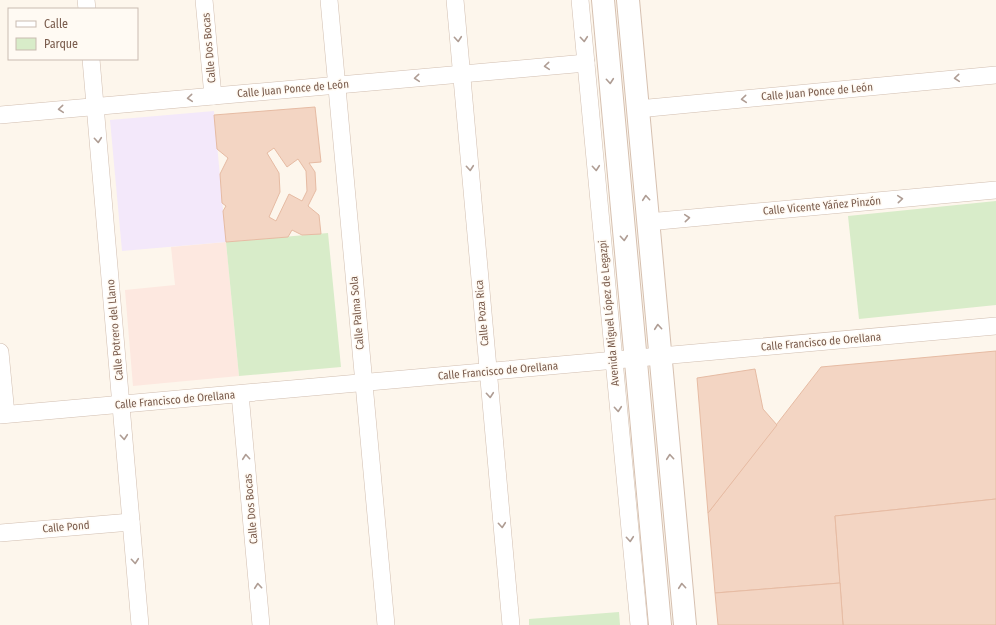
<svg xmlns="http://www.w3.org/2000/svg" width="996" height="625" font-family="'Fira Sans Condensed',sans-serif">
	<rect width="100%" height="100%" fill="#fdf6ec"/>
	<polygon fill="#fde8e0" points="226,242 239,376 133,386 125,290 175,285 171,247"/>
	<polygon fill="#f3e8fa" points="214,111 226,242 122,251 110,120"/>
	<g fill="#d8ecc9">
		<polygon points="996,201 996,305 859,319 848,216"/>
		<polygon points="328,233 341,367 239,376 226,242"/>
		<polygon points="619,612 620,625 529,625 529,619"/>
	</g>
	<g fill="#f3d5c3" stroke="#e6bba3" fill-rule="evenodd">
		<path d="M315 107 321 162 309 163 315 172 316 190 308 206 319 215 321 234 302 235 292 230 288 237 226 242 223 211 226 206 222 203 220 174 228 158 217 149 214 115ZM274 148 287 167 298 159 306 171 307 191 302 201 289 194 276 221 269 217 280 192 279 173 267 153Z"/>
		<polygon points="996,351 996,499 835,516 840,583 715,593 708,513 821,367"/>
		<polygon points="755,369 763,409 777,425 708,513 697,378"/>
		<polygon points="996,499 996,625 843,625 835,516"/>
		<polygon points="840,583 843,625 718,625 715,593"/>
	</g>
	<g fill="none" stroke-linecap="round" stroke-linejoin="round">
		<g stroke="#d1beb0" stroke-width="18">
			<g id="street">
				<polyline points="86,0 87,9"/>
				<polyline points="204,0 213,96"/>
				<polyline points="329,0 386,625"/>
				<polyline points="455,0 511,625"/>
				<polyline points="580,0 639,625"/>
				<polyline points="91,59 140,625"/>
				<polyline points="638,109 996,75"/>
				<polyline points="0,115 586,63"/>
				<polyline points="648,222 996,190"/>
				<polyline points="0,352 6,414"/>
				<polyline points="240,394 261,625"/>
				<polyline points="0,415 996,326"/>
				<polyline points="0,533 131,522"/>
			</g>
		</g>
		<g stroke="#d6c0b0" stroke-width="24">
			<g id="secondary">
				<polyline points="603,0 660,625"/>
				<polyline points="628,0 685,625"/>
			</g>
		</g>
		<use href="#street" stroke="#fff" stroke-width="17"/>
		<use href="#secondary" stroke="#fff" stroke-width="22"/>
	</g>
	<defs><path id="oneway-chevron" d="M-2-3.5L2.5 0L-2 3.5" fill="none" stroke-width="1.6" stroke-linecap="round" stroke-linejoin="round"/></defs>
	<g stroke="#af9d94">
		<use href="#oneway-chevron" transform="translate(458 39) rotate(85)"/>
		<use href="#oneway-chevron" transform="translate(584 39) rotate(85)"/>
		<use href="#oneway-chevron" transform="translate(547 66) rotate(175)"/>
		<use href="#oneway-chevron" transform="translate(417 78) rotate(175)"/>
		<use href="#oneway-chevron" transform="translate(957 78) rotate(175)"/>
		<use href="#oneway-chevron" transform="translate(610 81) rotate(85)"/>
		<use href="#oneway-chevron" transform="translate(190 98) rotate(175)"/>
		<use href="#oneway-chevron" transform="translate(744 99) rotate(175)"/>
		<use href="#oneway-chevron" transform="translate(61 109) rotate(175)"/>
		<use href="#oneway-chevron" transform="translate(98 140) rotate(85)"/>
		<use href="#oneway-chevron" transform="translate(470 168) rotate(85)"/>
		<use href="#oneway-chevron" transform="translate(596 168) rotate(85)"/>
		<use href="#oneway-chevron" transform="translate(646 198) rotate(-95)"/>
		<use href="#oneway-chevron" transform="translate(900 199) rotate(-5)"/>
		<use href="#oneway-chevron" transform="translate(687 218) rotate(-5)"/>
		<use href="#oneway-chevron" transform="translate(624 238) rotate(85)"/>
		<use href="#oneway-chevron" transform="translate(658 327) rotate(-95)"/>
		<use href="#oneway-chevron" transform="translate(490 395) rotate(85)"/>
		<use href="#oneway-chevron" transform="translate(618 409) rotate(85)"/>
		<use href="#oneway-chevron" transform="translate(124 437) rotate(85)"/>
		<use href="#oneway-chevron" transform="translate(246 457) rotate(-95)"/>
		<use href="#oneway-chevron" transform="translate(670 457) rotate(-95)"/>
		<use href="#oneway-chevron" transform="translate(502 525) rotate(85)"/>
		<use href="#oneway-chevron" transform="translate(630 539) rotate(85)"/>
		<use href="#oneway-chevron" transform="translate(135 561) rotate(85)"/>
		<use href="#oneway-chevron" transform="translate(258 586) rotate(-95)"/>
		<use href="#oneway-chevron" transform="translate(682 586) rotate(-95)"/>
	</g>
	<g text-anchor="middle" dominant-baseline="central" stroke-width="3" stroke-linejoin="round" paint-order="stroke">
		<g font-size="11" fill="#7a5c4d" stroke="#fffaf3">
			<text transform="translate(209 48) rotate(-95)">Calle Dos Bocas</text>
			<text transform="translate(293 89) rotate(-5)">Calle Juan Ponce de León</text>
			<text transform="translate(817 92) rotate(-5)">Calle Juan Ponce de León</text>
			<text transform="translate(822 206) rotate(-5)">Calle Vicente Yáñez Pinzón</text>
			<text transform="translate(357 313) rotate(-95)">Calle Palma Sola</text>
			<text transform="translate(482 313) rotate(-95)">Calle Poza Rica</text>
			<text transform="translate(609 313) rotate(-95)">Avenida Miguel López de Legazpi</text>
			<text transform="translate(115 330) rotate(-95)">Calle Potrero del Llano</text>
			<text transform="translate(821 342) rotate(-5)">Calle Francisco de Orellana</text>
			<text transform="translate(498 371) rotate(-5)">Calle Francisco de Orellana</text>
			<text transform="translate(175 400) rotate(-5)">Calle Francisco de Orellana</text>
			<text transform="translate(251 509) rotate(-95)">Calle Dos Bocas</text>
			<text transform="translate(66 527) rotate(-5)">Calle Pond</text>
		</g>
	</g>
	<rect x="8" y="8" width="130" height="52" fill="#fffaf3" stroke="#cabbb1"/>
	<rect x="16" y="21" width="20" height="6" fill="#ffffff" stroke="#cabbb1"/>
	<text x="44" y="28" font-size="12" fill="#7a5c4d">Calle</text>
	<rect x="16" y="38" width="20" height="12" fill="#d8ecc9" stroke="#cabbb1"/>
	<text x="44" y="48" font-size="12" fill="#7a5c4d">Parque</text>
</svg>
